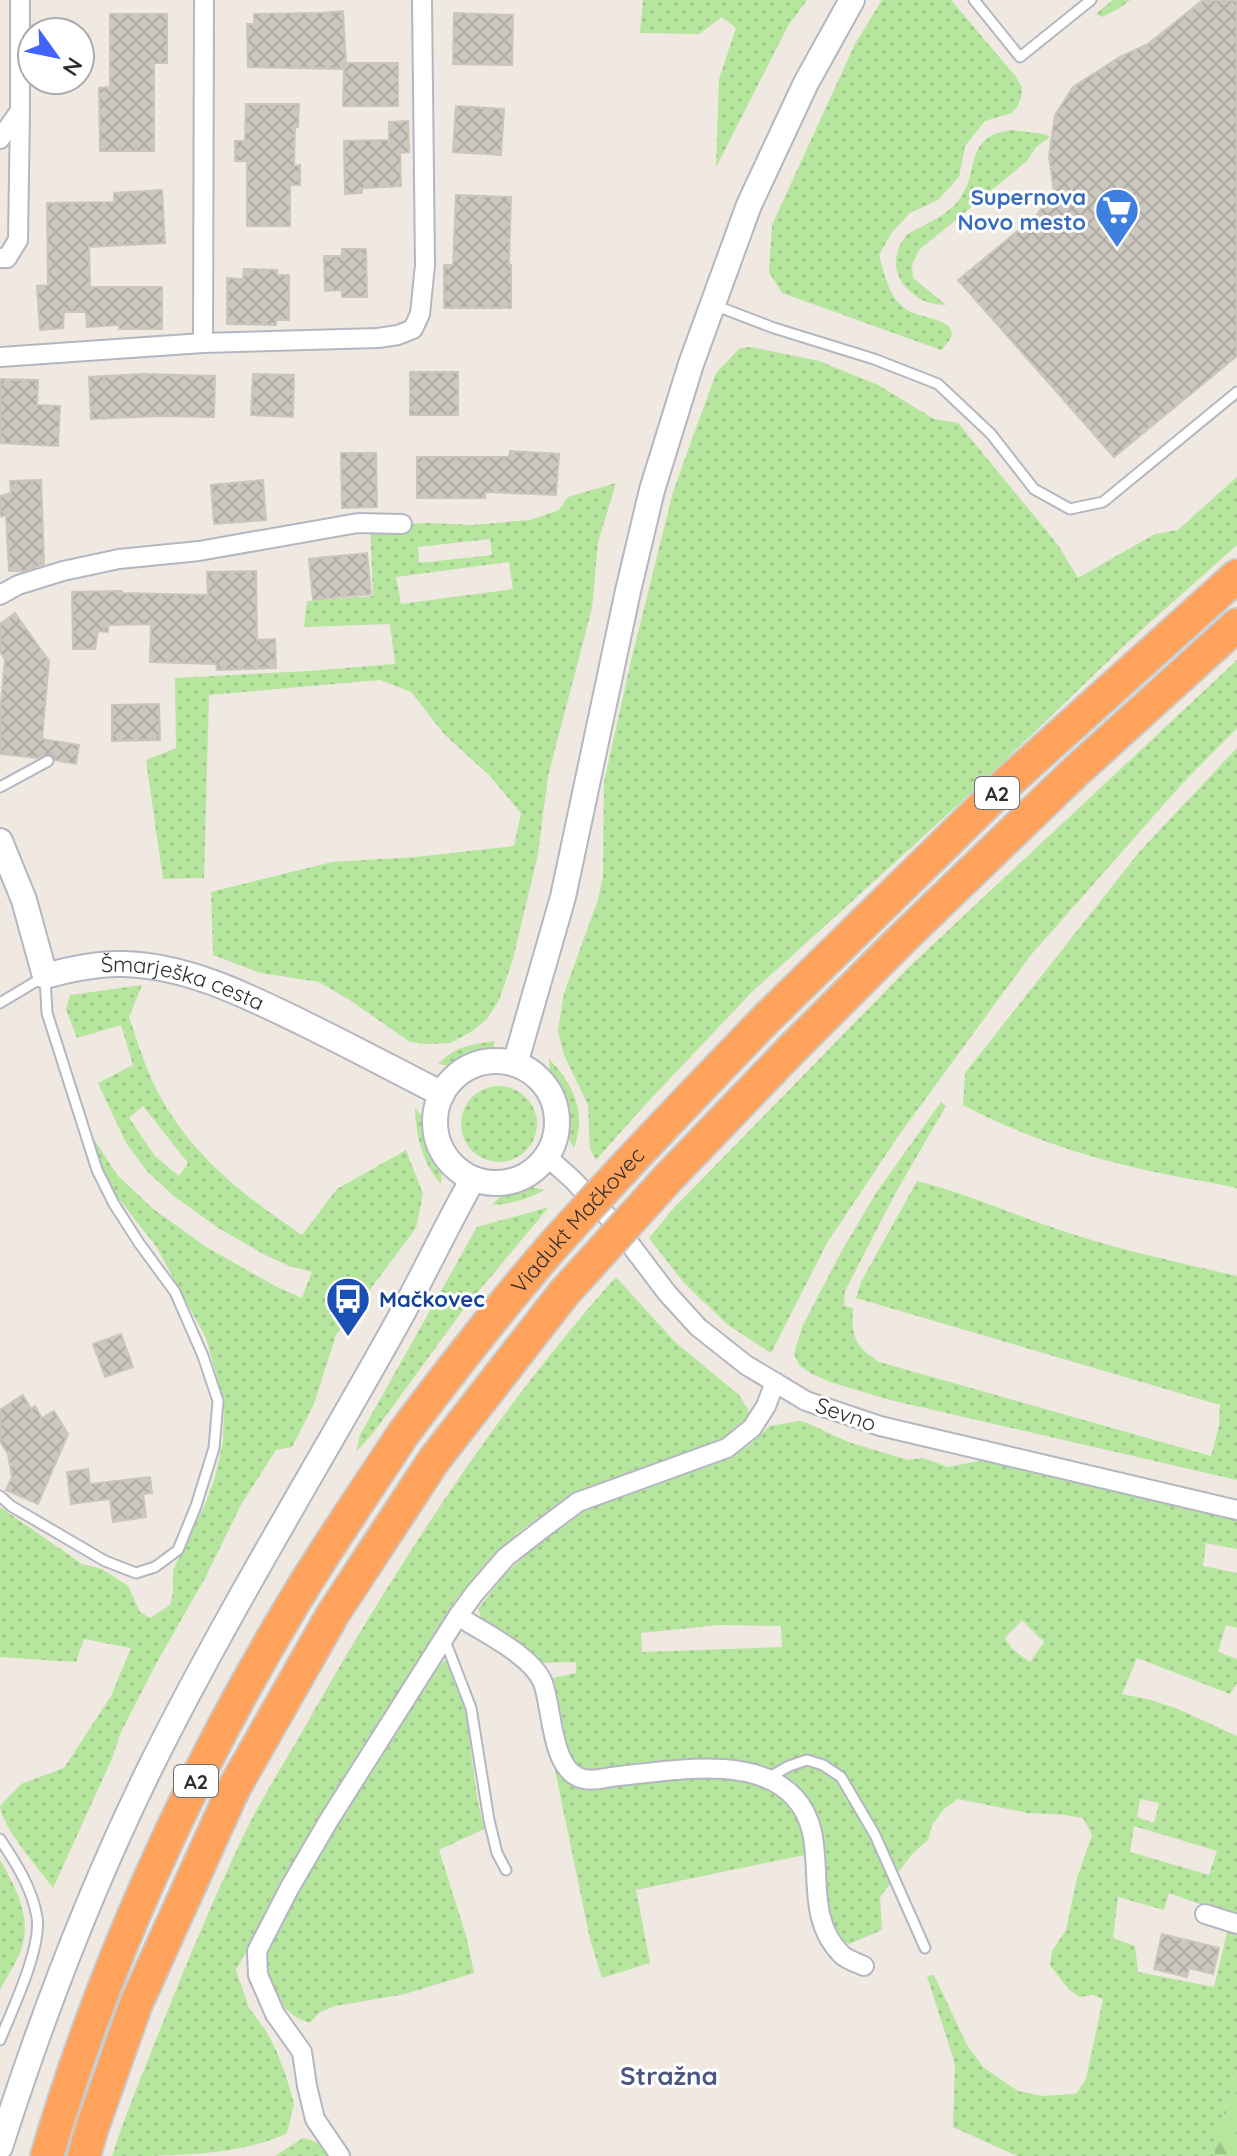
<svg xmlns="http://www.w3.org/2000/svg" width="1237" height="2156" font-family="Quicksand,sans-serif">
	<defs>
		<pattern id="grass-dots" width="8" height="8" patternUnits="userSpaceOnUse" patternTransform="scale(2)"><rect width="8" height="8" fill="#b6e59e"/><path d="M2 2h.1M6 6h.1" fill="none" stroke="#9dc588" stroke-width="1.8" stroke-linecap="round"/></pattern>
		<pattern id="forest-firs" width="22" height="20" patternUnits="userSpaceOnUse" patternTransform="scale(2)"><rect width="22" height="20" fill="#b6e59e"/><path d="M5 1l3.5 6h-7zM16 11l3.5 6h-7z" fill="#9dc588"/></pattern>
		<pattern id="building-cross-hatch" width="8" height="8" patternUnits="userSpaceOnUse" patternTransform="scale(2)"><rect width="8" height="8" fill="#cbc7bf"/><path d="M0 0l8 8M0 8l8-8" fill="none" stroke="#afaba4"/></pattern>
	</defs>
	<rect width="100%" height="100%" fill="#efe9e1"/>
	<g fill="url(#grass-dots)" fill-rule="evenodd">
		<polygon points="643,0 807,0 788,26 716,167 719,79 736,28 722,17 699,34 640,33"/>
		<path d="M882 0H951L1017 78 1022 88 1021 98 1017 107 1012 113 985 121 965 146 959 177 938 200 910 213 892 232 879 255C884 274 890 301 909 311 925 320 973 320 941 350L782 293 769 272 772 225 855 44Z"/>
		<polygon points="1113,0 1130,0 1120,8 1102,17 1096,14"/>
		<path d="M1013 130 1044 134 1050 137 1036 147 1027 161 919 250 912 265 913 278 946 305C928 305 916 299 904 285 892 270 894 249 907 235 911 231 918 229 923 226 936 219 949 212 958 201 982 172 961 136 1013 130Z"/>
		<polygon points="751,347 819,361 878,385 934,419 958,423 1058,545 1078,578 1155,534 1178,530 1237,477 1237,545 1128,642 970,794 752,992 643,1107 596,1160 590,1149 588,1105 564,1055 558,1031 564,993 598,900 603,876 604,782 631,661 673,492 716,373 740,348"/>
		<path d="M616 483 598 542 592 608 548 776 538 854 513 959 499 1000 487 1019 471 1032 450 1043 427 1044 410 1042 348 999 319 982 261 973 213 955 211 892 332 862 416 857 514 846 521 813 489 775 445 735 411 692 380 680 209 695 204 878 163 879 146 760 176 748 175 678 309 671 395 664 390 624 304 627 307 601 373 596 370 525 431 523 471 525 530 520 559 510 568 497ZM490 539 492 555 419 563 418 547ZM509 562 513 589 401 604 396 577Z"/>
		<polygon points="1237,660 1237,728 1181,785 1030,956 899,1135 827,1243 771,1353 728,1325 684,1283 649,1238 671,1211 909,967"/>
		<path d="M1237 748V1188C1206 1181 1175 1177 1145 1170 1082 1156 1020 1135 963 1105L965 1073 1140 851Z"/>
		<path d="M142 985 129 1017C136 1037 142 1057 150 1076 182 1148 238 1192 302 1235L337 1189 406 1150 423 1194 416 1228 336 1335 314 1404 292 1447 276 1450 242 1503 205 1578 157 1662 121 1732 111 1761 53 1888C40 1870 1 1826 0 1806L21 1784 64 1768 111 1696 131 1648 84 1639 76 1662 0 1657V1507L82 1564 102 1569 128 1586 140 1612 150 1618 170 1605 173 1593V1570L206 1502 215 1477 223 1441 224 1403 206 1338 156 1246 110 1188 97 1159 94 1139 117 1175 152 1208 206 1247 277 1287 302 1298 312 1272 289 1266 265 1255 220 1229 175 1197 147 1171 126 1143 98 1083 133 1065 121 1025 77 1038 66 1009 70 995ZM143 1106 188 1163 179 1176 155 1156 129 1118Z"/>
		<path d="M495 1041 492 1052 457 1067 438 1064C457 1045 470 1045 495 1041Z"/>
		<path d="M549 1059C574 1085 587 1113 574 1148L566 1133 565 1112 561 1096 550 1074Z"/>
		<circle cx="499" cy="1124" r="38"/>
		<path d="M941 1102 946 1106 896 1192 845 1291 844 1306 853 1308C851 1337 855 1346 879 1362L1211 1456 1219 1426 1220 1405 856 1298 861 1282 917 1181C969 1194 1018 1217 1069 1233 1124 1251 1181 1263 1237 1276V1480L890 1400 830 1382 812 1374 800 1366 794 1354 802 1327 840 1254 876 1193Z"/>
		<path d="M415 1108 428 1122 429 1141 442 1162 441 1184C422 1162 416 1136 415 1108Z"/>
		<path d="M527 1186 545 1190C527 1199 513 1204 492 1205 502 1194 513 1188 527 1186Z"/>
		<polygon points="549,1207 463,1310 374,1432 356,1452 360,1435 477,1227"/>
		<path d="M616 1277 675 1342 739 1395 751 1415 730 1436 707 1447 561 1501 519 1532 458 1596 318 1818 236 1970 249 2008 266 2031 276 2050 286 2076 294 2104 287 2133C242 2156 167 2156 112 2156 127 2110 146 2065 164 2020 188 1960 213 1900 241 1841 262 1796 291 1753 315 1709 403 1556 498 1409 616 1277Z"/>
		<path d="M799 1421 805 1422 848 1442 908 1460 923 1458 948 1467 985 1460 1124 1493 1237 1517V1549L1206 1543 1203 1566 1237 1573V1628L1226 1625 1218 1652 1237 1659V1683L1230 1694 1137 1658 1122 1694 1151 1700 1178 1709 1237 1736V1917L1169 1893 1164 1910 1118 1897 1113 1938 1135 1946 1138 1972 1214 1987 1228 1929 1237 1931V2072L1217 2134 1214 2156H1017L953 2127 955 2064 927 1976 934 1975 967 2045 984 2068 1018 2091 1043 2096 1073 2094 1077 2093 1086 2079 1103 1999 1092 1995 1080 1997 1069 1990 1050 1965 1052 1951 1066 1930 1077 1878 1092 1835 1083 1818 1065 1815 1028 1813 958 1799 944 1809 932 1825 928 1840 912 1854 880 1897 882 1930 849 1944 836 1938 824 1914 822 1861 779 1779 588 1774 568 1760 545 1680 576 1673V1662L539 1663 484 1624 478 1609 506 1573 536 1546 584 1511 747 1447 770 1426ZM1022 1620 1044 1642 1030 1662 1012 1649 1005 1638ZM719 1625 781 1626 782 1647 642 1652 641 1633ZM1140 1799 1159 1803 1154 1823 1137 1817ZM1134 1826 1217 1851 1209 1875 1130 1852Z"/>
		<path d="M444 1661 449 1662 466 1713 477 1797 484 1829 439 1850 467 1939 474 1973 405 1994 335 2006 320 2012 310 2023C284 2015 261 1987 267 1957 273 1927 307 1875 324 1848 361 1789 398 1730 435 1670Z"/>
		<polygon points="555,1770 559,1770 569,1782 583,1787 708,1775 747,1778 770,1789 782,1798 796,1813 807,1832 809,1854 636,1890 650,1963 602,1978 590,1939"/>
		<path d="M0 1860C15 1886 33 1918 21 1950 16 1963 7 1977 0 1990Z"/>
		<path d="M303 2138C316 2141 325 2145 332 2156H275Z"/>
	</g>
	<polygon fill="url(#forest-firs)" points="1237,2072 1237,2156 1214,2156 1217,2134"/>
	<g fill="url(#building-cross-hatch)" stroke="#cbc5ba" stroke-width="2">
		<polygon points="1203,0 1237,0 1237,356 1114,457 958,280 1035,217 1054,193 1049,156 1055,115 1073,87 1120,57 1148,44"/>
		<polygon points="343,11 346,63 398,63 398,106 343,106 344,69 248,67 247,24 254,24 254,14 319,13"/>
		<polygon points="454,13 513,15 512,65 453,64"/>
		<polygon points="110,14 167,14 167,63 154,63 154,151 100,151 99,88 110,87"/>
		<polygon points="246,104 299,104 298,127 295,127 294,166 300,165 300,185 290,185 290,226 247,226 247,161 235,161 235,141 245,141"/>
		<polygon points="456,106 504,109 501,155 453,152"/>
		<polygon points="408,121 409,152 400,153 401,186 362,188 362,193 345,194 344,141 389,140 389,122"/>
		<polygon points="162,190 165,243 89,247 90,287 162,287 162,329 119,329 119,325 87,327 86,312 64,312 63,328 40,330 37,286 48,285 47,203 114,202 114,193"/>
		<polygon points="456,195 511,197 509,265 511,265 511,308 444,308 444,265 453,265"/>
		<polygon points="342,249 366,249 367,297 342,297 342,290 325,291 324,256 342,256"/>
		<polygon points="244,269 277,270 277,275 289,275 289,320 276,320 276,325 227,324 227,278 243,279"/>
		<rect x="410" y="372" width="48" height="43"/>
		<polygon points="142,374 215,376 214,417 159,416 91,419 89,377"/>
		<polygon points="253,374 294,375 293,417 251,415"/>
		<polygon points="0,379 38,380 37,405 60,406 58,446 0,443"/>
		<polygon points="510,451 559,454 556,495 485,492 485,498 417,498 417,457 509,457"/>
		<polygon points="341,453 376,453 377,507 342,508"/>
		<polygon points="41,480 44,564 24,571 9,571 6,515 0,517 0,496 11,493 10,481"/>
		<polygon points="263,480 266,520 214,524 211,485"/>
		<polygon points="367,553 371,594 313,600 309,559"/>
		<polygon points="256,571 257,640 275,639 276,668 217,670 216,664 150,662 151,624 108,625 108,632 98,631 95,649 73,649 72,592 122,591 122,593 208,595 207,572"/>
		<polygon points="15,613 49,661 42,739 79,745 76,764 55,760 49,754 39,758 0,754 0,713 5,659 0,652 0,624"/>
		<polygon points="159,704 160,740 112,741 112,705"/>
		<polygon points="121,1334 133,1367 105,1377 93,1344"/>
		<polygon points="23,1395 31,1409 35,1406 42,1418 54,1411 68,1434 38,1504 6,1490 12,1477 8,1454 0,1441 0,1410"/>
		<polygon points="88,1469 90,1484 150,1477 152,1493 143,1494 146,1517 113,1522 110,1499 71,1504 67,1472"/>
		<polygon points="1162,1934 1219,1948 1213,1974 1189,1968 1187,1977 1154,1969"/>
	</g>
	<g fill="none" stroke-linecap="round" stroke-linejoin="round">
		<g stroke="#b4b7c1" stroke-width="13">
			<g id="lane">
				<polyline points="974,0 1020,57 1091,0"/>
				<polyline points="714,305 774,328 874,359 938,384 991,434 1034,489 1070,509 1103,502 1237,392"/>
				<polyline points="0,787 48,761"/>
				<polyline points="0,1003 45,976"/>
				<polyline points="0,1496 11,1506 105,1561 136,1573 155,1567 178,1550 196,1506 214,1448 218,1401 203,1356 175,1292 139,1243 114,1204 97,1170 47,1013 45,977"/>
				<polyline points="444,1638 471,1708 489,1820 497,1853 506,1870"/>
				<polyline points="768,1778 789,1766 807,1760 823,1765 841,1777 875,1835 925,1948"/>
				<path d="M0 1839C16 1863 32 1888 37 1917 42 1948 12 2010 0 2040"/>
			</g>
		</g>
		<g stroke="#b4b7c1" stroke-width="22">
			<g id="street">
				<polyline points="0,139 20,111 20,0"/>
				<polyline points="0,258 7,258 18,240 20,111"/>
				<polyline points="203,343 204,0"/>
				<polyline points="0,357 203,343 378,338 398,335 413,329 420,314 425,265 422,0"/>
				<polyline points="0,595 18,585 63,571 119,559 199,551 358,523 402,524"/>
				<polyline points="546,1156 572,1179 614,1223 667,1293 698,1327 746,1365 806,1401 880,1426 1237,1510"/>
				<path d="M458 1616C482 1632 532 1655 543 1683 552 1707 551 1765 578 1777 591 1783 605 1777 619 1776 671 1771 754 1754 794 1797 835 1840 796 1910 842 1955 848 1960 857 1963 864 1966"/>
				<polyline points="1205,1914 1237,1924"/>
				<polyline points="340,2156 315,2119 307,2086 302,2052 275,2014 258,1975 257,1951 290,1887 329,1820 458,1616 474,1594 506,1557 542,1529 578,1502 727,1448 752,1428 766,1406 775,1382"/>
			</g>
		</g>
		<g stroke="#b4b7c1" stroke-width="28">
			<g id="secondary">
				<path id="s1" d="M0 841 24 900 45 976C70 969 96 963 123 964 185 965 246 995 301 1022 348 1045 395 1070 442 1094"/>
				<circle cx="496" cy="1122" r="61"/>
				<polyline points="515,1064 563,897 628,591 652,490 691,364 749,205 806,83 852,0"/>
				<path d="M0 2147C41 2019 89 1893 148 1772 222 1622 310 1479 391 1334 420 1283 444 1230 473 1179"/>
			</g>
		</g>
		<g stroke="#c9c9c9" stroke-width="36">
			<g id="highway">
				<polyline points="765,1020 1006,784 1237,576"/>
				<polyline points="792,1049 901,940 1074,773 1237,625"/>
				<path d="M47 2156C103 1966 189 1777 291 1607 326 1548 366 1491 403 1434"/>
				<polyline points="84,2156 92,2128 136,2004 234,1788 333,1614 434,1460"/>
			</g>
		</g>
		<use href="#lane" stroke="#fff" stroke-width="9"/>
		<use href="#street" stroke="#fff" stroke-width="18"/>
		<use href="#secondary" stroke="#fff" stroke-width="24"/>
		<use href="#highway" stroke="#ffa35c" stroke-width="32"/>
		<g stroke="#c9c9c9" stroke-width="36" stroke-linecap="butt">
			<g id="highway-bridge">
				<path id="s2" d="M403 1434C451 1370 500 1307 552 1247 621 1169 693 1095 765 1020"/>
				<polyline points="434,1460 564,1293 670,1176 792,1049"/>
			</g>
		</g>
		<use href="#highway-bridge" stroke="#ffa35c" stroke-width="32"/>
	</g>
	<defs>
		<g id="supermarket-pin" transform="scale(2.3)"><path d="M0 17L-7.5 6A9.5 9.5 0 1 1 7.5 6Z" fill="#3f7fe0" stroke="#fff"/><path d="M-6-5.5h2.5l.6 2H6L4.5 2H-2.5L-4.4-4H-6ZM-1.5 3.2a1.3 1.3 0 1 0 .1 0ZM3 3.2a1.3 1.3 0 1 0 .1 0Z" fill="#fff"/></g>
		<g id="bus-pin" transform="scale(2.3)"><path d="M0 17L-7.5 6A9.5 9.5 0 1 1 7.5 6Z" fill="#1a4fb4" stroke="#fff"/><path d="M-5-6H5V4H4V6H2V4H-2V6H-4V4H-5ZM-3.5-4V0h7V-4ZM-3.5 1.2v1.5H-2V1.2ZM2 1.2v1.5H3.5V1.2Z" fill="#fff"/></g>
	</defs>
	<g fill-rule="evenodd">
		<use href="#supermarket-pin" x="1117" y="210"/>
		<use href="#bus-pin" x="348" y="1299"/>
	</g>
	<g text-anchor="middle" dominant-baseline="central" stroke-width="6" stroke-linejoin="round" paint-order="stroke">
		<g fill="#fff" stroke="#6d6d6d" stroke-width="2">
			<rect x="975" y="777" width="44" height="32" rx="6"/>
			<rect x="174" y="1765" width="44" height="32" rx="6"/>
		</g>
		<g font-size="20" font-weight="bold" fill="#2e2e2e">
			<text x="997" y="793">A2</text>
			<text x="196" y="1781">A2</text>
		</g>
		<g font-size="22" font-weight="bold" fill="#366cbe" stroke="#fff" text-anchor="end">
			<text x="1086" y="197">Supernova<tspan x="1086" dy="25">Novo mesto</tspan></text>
		</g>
		<g font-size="22" fill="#2e2e2e" stroke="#fff">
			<text stroke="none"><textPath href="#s1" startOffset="284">Šmarješka cesta</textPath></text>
			<text stroke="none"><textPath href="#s2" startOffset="276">Viadukt Mačkovec</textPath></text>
			<text transform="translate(846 1414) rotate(19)">Sevno</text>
		</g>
		<g font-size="22" font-weight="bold" fill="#164399" stroke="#fff" text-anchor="start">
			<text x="379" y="1299">Mačkovec</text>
		</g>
		<g font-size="26" font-weight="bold" fill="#4d5680" stroke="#fff">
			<text x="669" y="2075">Stražna</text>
		</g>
	</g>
	<g transform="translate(56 56) rotate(123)"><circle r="38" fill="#ffffff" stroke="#ababab" stroke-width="2"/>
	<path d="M0-6L14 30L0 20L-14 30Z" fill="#4264fb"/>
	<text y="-12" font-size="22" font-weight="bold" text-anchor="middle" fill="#2e2e2e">N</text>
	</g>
</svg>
